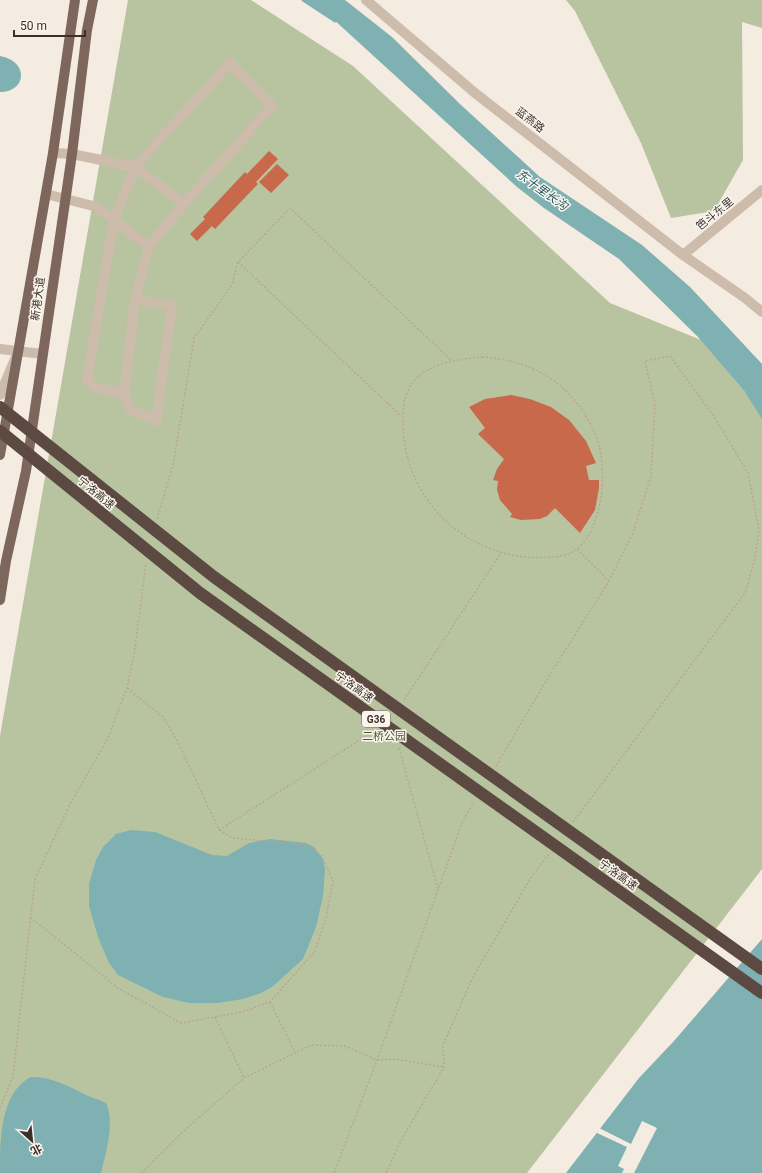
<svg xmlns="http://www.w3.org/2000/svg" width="762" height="1173" font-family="Roboto,'Noto Sans SC',sans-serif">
	<rect width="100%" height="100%" fill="#f4ebe1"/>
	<g fill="#b8c4a0">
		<polygon points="128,0 251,0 353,66 610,303 701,340 745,392 762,375 762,869 527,1173 0,1173 0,736"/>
		<polygon points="566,0 762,0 762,28 742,22 743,160 714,211 671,218 641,143 575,11"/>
	</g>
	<g fill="#7fb0b2">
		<polygon points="304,0 345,0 392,37 461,105 540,177 642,245 690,287 762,364 762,419 745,392 698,337 619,259 544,208 517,187 332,18"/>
		<path d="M0 56C29 61 27 92 0 92Z"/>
		<polygon points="131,830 155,832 212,855 227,856 249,843 270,839 306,843 314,847 323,859 325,869 323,896 316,927 303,959 272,987 261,993 243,999 218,1003 189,1003 163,997 118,975 109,963 98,937 89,906 89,884 96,860 103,847 116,834"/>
		<polygon points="762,939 762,1173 566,1173 639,1078 674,1041"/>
		<path d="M31 1077C50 1077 65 1084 82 1093 89 1097 98 1099 106 1103 115 1122 106 1153 101 1173H0C0 1140 0 1093 31 1077Z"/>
	</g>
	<polygon fill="#f4ebe1" points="642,1121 657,1128 634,1173 622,1173 624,1169 618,1166 627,1147 597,1133 599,1128 631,1144"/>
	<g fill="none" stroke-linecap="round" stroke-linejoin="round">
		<polyline stroke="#7fb0b2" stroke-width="3" points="303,0 335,21"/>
	</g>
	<g fill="#c8694b">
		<polygon points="269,151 278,159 256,182 258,184 215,229 212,226 197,241 190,234 205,219 203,217 245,172 247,174"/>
		<polygon points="277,164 289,175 271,193 259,182"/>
		<polygon points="511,395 530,399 551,407 569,420 586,441 596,463 586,466 589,480 599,480 599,488 595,510 580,533 555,508 547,516 540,519 521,520 510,517 512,514 500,500 497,490 498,481 493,480 497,469 504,459 478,434 485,428 469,407 485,399"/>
	</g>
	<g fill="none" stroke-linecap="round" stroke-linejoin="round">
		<g stroke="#b9a596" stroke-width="1.5" stroke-dasharray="2 2" stroke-linecap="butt">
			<polyline points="238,262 401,416"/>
			<path d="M482 357C514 359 544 369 567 392 582 407 593 425 599 446 607 476 602 528 577 549 570 555 558 557 550 557 472 564 405 503 403 426 402 407 404 389 419 376 435 362 462 359 482 357Z"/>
			<polyline points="157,519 173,465 194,338 232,285 238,262 290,208 452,361"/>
			<polyline points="577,549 609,581"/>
			<polyline points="404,700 501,553"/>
			<polyline points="399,748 438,889"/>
			<polyline points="496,766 549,676 609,581 633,533 651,476 655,404 645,361 670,356 715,418 748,473 759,530 755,558 745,593 573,822"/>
			<polyline points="219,830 374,731"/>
			<polyline points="30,917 118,988 181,1023 242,1012 270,1002 315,951 326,917 333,881 322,856 309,845 233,838 219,830 177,740 163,717 127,688"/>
			<polyline points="270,1002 295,1052"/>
			<polyline points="757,1003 762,1007"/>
			<polyline points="215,1017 244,1078"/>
			<polyline points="0,1108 13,1076 35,879 70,804 108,738 127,688 134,655 146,563"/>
			<polyline points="141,1173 187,1128 244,1078 311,1045 345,1046 377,1060 394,1059 444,1067"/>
			<polyline points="334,1173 377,1060 462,823 474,802"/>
			<polyline points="386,1173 403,1137 444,1067 443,1045 473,977 530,879 549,854"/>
		</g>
		<g stroke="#cdbbac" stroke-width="10">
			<polyline points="366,0 475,93 683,255 745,298 762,312"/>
			<polyline points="53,153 72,154 135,167 184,204"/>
			<polyline points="46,194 97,207 149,247"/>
			<polyline points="683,255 762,190"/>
			<polyline points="0,349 42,354"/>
			<polyline points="124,393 135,299 149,247 184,204 272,106 230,63 135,167 114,220 87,379 96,388 124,393 130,409 156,421 172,306 135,299"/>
			<polyline points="0,395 15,359"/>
		</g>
		<g stroke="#7d675c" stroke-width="10">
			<polyline points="0,455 53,153 75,0"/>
			<polyline points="0,600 6,561 26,471 72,154 87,30 93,0"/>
		</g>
		<g stroke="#5c4a42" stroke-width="12">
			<polyline points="0,407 214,577 762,969"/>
			<polyline points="0,431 200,593 762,993"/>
		</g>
	</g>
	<g text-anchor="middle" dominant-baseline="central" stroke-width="3" stroke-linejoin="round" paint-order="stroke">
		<rect fill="#fbf5ee" stroke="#756b66" stroke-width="1" x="362" y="711" width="28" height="16" rx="3"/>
		<g font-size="10" font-weight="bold" fill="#3b302b">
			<text x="376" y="719">G36</text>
		</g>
		<g font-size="11" fill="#3b302b" stroke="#fbf5ee">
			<text transform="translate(530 120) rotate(38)">蓝燕路</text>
			<text transform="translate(715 214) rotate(-39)">笆斗东里</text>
			<text transform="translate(38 299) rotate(-82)">新港大道</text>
			<text transform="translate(96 493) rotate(39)">宁洛高速</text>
			<text transform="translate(354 687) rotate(35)">宁洛高速</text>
			<text transform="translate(618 875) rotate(35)">宁洛高速</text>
		</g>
		<g font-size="11" fill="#4a5a2e" stroke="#fbf5ee">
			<text x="384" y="736">二桥公园</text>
		</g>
		<g font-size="12" font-style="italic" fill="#1f5a5e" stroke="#fbf5ee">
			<text transform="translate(542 190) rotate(36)">东十里长沟</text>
		</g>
	</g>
	<g transform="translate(32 1141) rotate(153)" stroke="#fbf5ee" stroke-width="3" paint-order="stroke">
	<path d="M0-3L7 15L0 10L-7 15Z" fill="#3b302b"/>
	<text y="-6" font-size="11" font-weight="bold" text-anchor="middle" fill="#3b302b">北</text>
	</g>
	<path d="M14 30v6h71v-6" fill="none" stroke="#3b302b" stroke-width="2"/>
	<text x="20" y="30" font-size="12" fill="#3b302b" stroke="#fbf5ee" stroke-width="3" paint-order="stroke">50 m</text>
</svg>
